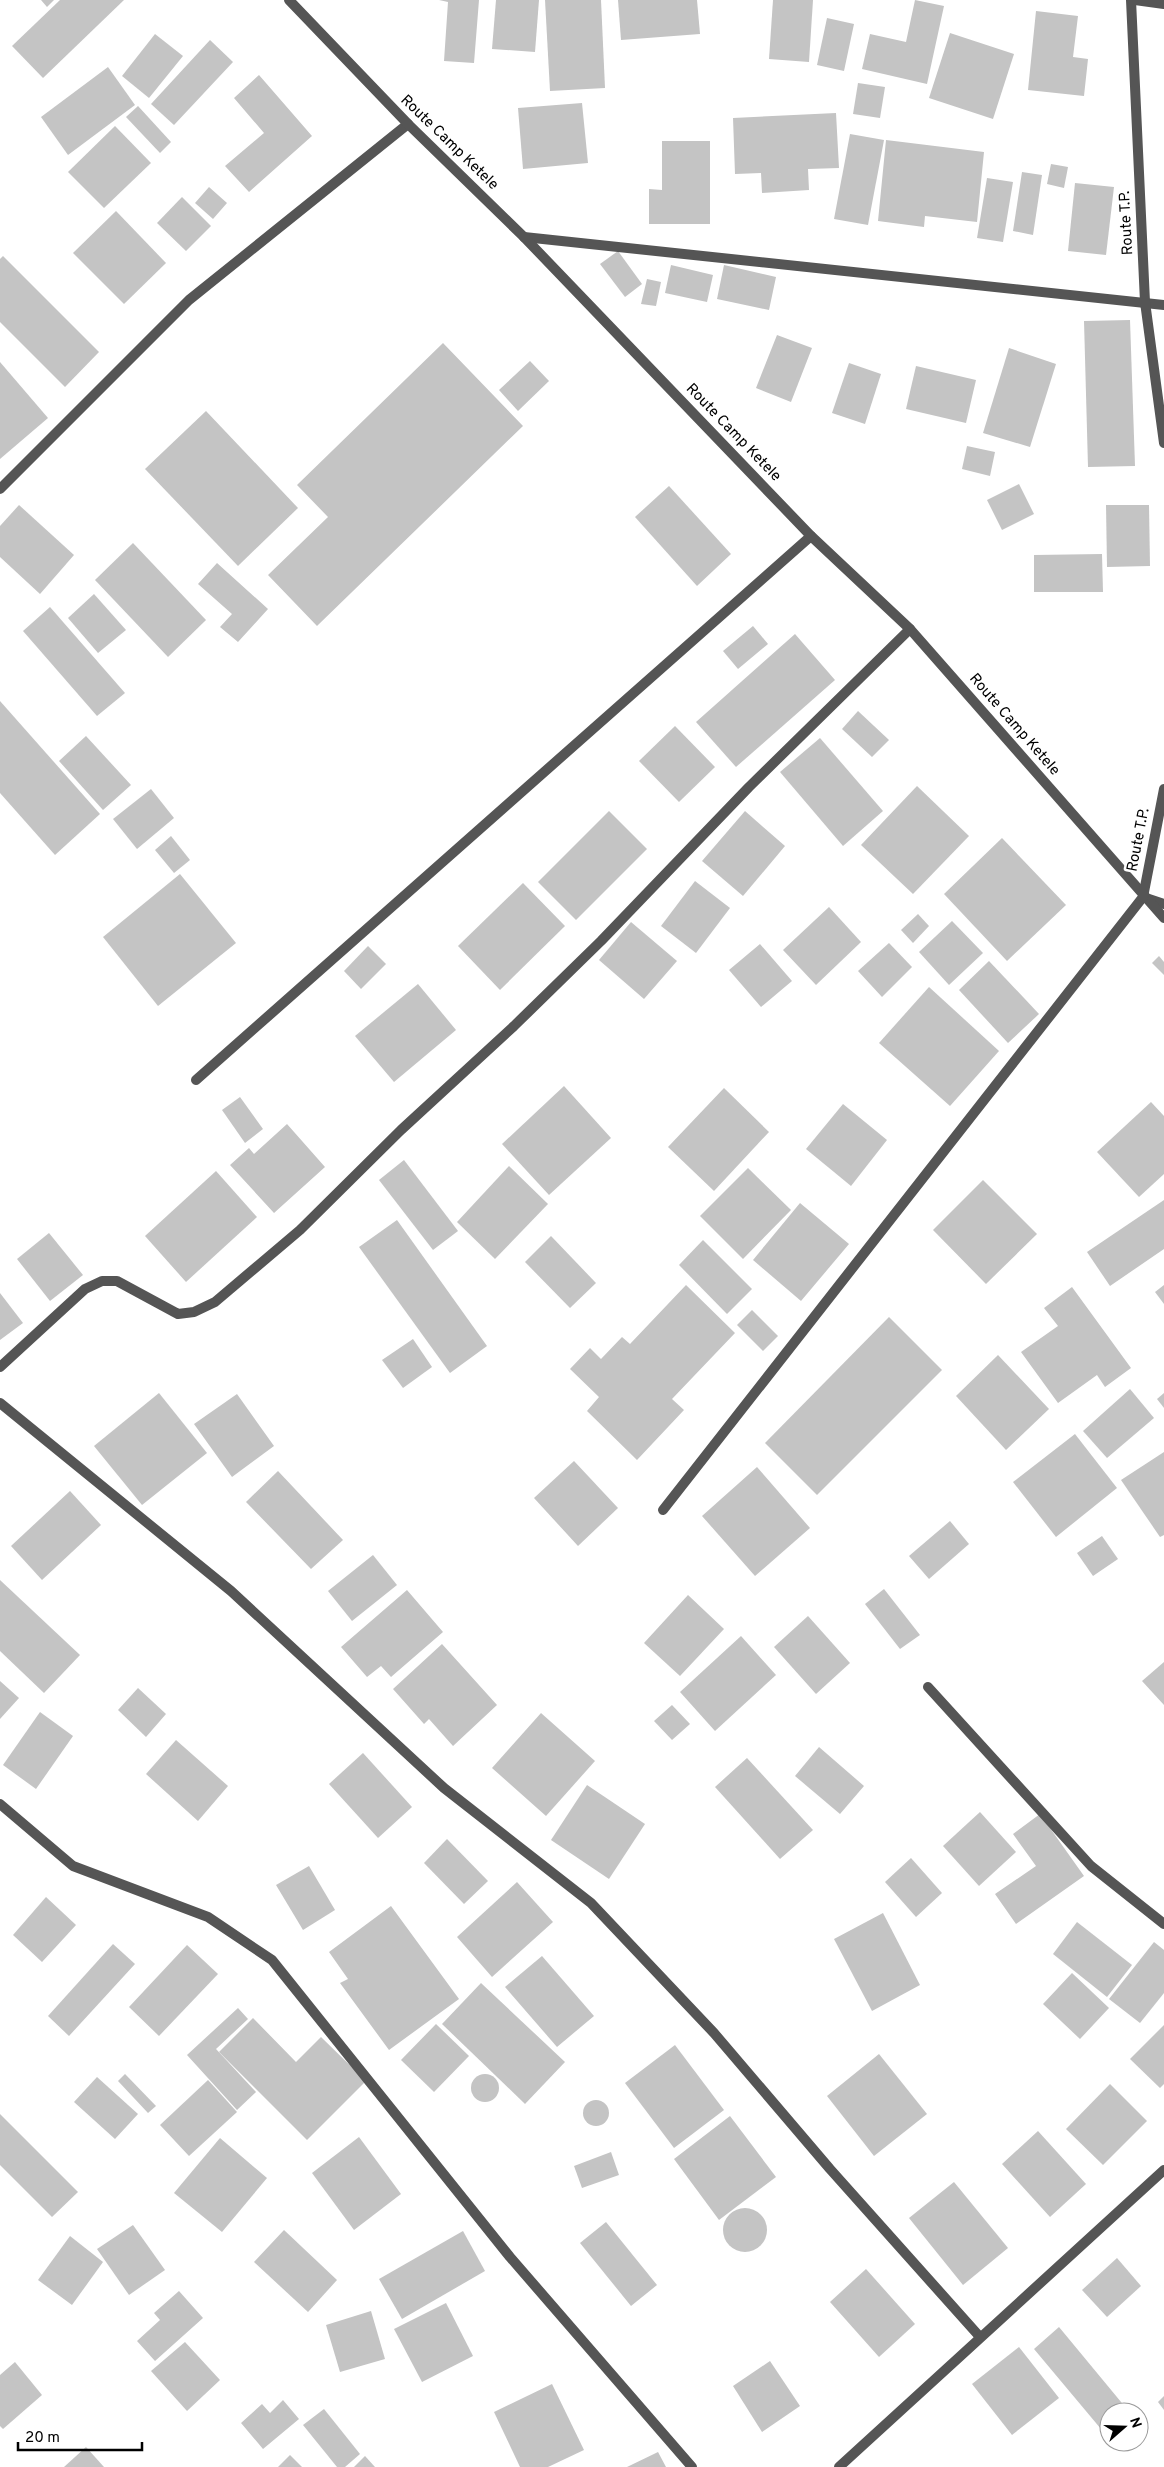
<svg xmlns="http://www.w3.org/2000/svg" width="1164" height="2467" font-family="Overpass,sans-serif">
	<rect width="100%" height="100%" fill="#fff"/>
	<g fill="#c4c4c4">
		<polygon points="41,0 54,0 47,7"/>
		<polygon points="60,0 124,0 43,78 12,46"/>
		<polygon points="439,0 479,0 474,63 444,61 448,2"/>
		<polygon points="496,0 539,0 535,52 492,49"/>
		<polygon points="545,0 601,0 605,88 550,91"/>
		<polygon points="618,0 697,0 700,34 621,40"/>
		<polygon points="773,0 813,0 809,62 769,59"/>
		<polygon points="915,0 944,6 927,84 862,69 870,34 906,42"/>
		<polygon points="1036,11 1078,16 1073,57 1088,59 1084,96 1028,90"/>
		<polygon points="827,18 854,24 844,71 817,65"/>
		<polygon points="950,33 1014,54 993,119 929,98"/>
		<polygon points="155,34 183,56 149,98 122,76"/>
		<polygon points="210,40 233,62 174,125 151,104"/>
		<polygon points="108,67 135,105 68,155 41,117"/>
		<polygon points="259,75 312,136 249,192 225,166 264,133 234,98"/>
		<polygon points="858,83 885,87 880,118 853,114"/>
		<polygon points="582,103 588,163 523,169 518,108"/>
		<polygon points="138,106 171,142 160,153 126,117"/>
		<polygon points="836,113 839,168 808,169 809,190 762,193 761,173 735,174 733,118"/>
		<polygon points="115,126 151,163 104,208 68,172"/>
		<polygon points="850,134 884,140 868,225 834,219"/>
		<polygon points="886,140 984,152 977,222 925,216 924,227 878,221"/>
		<polygon points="662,141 710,141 710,224 649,224 649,189 662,190"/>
		<polygon points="1051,164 1068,167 1064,188 1047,184"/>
		<polygon points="1022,172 1042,175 1033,235 1013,231"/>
		<polygon points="987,178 1013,182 1003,242 977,238"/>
		<polygon points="1075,183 1114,187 1106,255 1068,251"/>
		<polygon points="209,187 227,203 213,219 195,203"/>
		<polygon points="182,197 211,226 186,251 157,223"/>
		<polygon points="116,211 166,263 124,304 73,253"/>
		<polygon points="618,251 642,284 625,297 600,264"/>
		<polygon points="3,256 99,352 65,387 0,322 0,259"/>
		<polygon points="671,265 713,275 707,302 665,293"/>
		<polygon points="724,265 776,277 769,310 717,299"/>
		<polygon points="647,279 661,282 656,306 641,304"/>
		<polygon points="1130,320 1135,466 1088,467 1084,321"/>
		<polygon points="777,335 812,348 791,402 756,388"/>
		<polygon points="443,343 523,426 317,626 268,575 328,517 297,485"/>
		<polygon points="1009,348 1056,364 1030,447 983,433"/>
		<polygon points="530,361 549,381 518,411 499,390"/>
		<polygon points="0,362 48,418 0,459"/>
		<polygon points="849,363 881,374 865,424 832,413"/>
		<polygon points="916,366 976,380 966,423 906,409"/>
		<polygon points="206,411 298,508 238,566 145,469"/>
		<polygon points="967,446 995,452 990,476 962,469"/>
		<polygon points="1019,484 1034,514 1002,530 987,500"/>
		<polygon points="669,486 731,554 697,586 635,517"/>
		<polygon points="19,505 74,555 40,594 0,557 0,526"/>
		<polygon points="1106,505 1149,505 1150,566 1107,567"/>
		<polygon points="133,543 206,620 168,657 95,580"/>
		<polygon points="1102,554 1103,592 1034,592 1034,555"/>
		<polygon points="217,563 268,609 238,642 220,627 232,614 198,584"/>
		<polygon points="94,594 126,630 98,653 68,618"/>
		<polygon points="50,607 125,693 97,716 23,631"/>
		<polygon points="753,626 768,644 738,669 723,651"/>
		<polygon points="795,634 835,680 736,767 696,722"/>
		<polygon points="0,701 100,814 55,855 0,793"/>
		<polygon points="858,711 889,740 872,757 842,729"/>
		<polygon points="675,726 715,767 679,802 639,761"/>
		<polygon points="86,736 131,785 103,810 59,761"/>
		<polygon points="820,738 883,811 843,846 780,772"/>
		<polygon points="917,786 969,836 913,894 861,845"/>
		<polygon points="151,789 174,818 137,849 113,819"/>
		<polygon points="609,811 647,849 576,920 538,882"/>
		<polygon points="745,811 785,846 743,896 702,861"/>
		<polygon points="171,836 190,860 174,873 155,850"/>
		<polygon points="1002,838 1066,905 1007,961 944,894"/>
		<polygon points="180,874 236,943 158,1006 103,937"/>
		<polygon points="695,881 730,908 696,953 661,926"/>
		<polygon points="523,883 565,926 500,990 458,946"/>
		<polygon points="829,907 861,942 816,985 783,950"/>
		<polygon points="918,914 929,926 913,943 901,930"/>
		<polygon points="952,921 983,953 949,985 919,952"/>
		<polygon points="631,922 677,961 644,999 599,960"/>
		<polygon points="889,943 912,967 882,997 858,971"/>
		<polygon points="760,944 792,981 761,1007 729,970"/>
		<polygon points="368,946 386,964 361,989 344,971"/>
		<polygon points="1159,956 1164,962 1164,975 1152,963"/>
		<polygon points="989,961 1039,1014 1008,1043 959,990"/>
		<polygon points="418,984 456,1030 394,1082 355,1036"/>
		<polygon points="929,987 999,1051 950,1106 879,1043"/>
		<polygon points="564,1086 611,1138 549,1195 502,1144"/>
		<polygon points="724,1088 769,1132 714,1191 668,1147"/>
		<polygon points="240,1097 263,1129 245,1143 222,1110"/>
		<polygon points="1151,1102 1164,1116 1164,1174 1139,1197 1097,1152"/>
		<polygon points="843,1104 887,1140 851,1186 806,1149"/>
		<polygon points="287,1124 325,1167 274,1213 230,1165 249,1148 254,1154"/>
		<polygon points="404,1160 458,1231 433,1250 379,1180"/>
		<polygon points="509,1166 548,1204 495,1259 457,1222"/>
		<polygon points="748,1168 791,1210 743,1259 700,1216"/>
		<polygon points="216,1171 257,1217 186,1282 145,1236"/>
		<polygon points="983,1180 1037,1234 986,1284 933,1230"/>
		<polygon points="1164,1200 1164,1249 1110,1286 1087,1252"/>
		<polygon points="800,1203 849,1244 801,1301 753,1260"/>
		<polygon points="397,1220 487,1346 450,1373 359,1247"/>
		<polygon points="49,1233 83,1275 50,1301 17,1259"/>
		<polygon points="551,1236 596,1283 570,1308 525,1262"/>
		<polygon points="703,1240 752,1289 727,1314 679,1265"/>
		<polygon points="686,1285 735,1333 672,1399 684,1410 637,1460 587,1411 599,1397 570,1369 590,1348 601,1359 622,1337 630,1344"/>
		<polygon points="1164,1285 1164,1304 1155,1292"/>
		<polygon points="1072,1287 1131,1368 1105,1387 1097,1375 1058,1403 1021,1352 1058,1326 1044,1308"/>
		<polygon points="0,1293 23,1323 0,1340"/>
		<polygon points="752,1310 778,1336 763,1351 737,1325"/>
		<polygon points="889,1317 942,1370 817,1495 765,1443"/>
		<polygon points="413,1339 432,1367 403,1388 382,1360"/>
		<polygon points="998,1355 1049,1409 1006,1450 956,1396"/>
		<polygon points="1130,1389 1154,1418 1107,1458 1083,1431"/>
		<polygon points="159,1393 207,1453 142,1505 94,1446"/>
		<polygon points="1164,1393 1164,1408 1157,1399"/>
		<polygon points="237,1394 274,1446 232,1477 194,1424"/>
		<polygon points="1075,1434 1117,1488 1056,1537 1013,1482"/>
		<polygon points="1164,1452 1164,1535 1160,1537 1121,1480"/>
		<polygon points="574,1461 618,1508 578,1546 534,1498"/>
		<polygon points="757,1467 810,1528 755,1576 702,1516"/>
		<polygon points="278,1471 343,1540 311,1569 246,1502"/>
		<polygon points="70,1491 101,1525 42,1580 11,1546"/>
		<polygon points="950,1521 969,1544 929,1579 909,1556"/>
		<polygon points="1102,1536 1118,1559 1093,1576 1077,1553"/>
		<polygon points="373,1555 397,1585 352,1621 328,1591"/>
		<polygon points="0,1580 80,1655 44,1693 0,1651"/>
		<polygon points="884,1589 920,1635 900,1649 865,1604"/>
		<polygon points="407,1590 443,1632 391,1677 381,1666 367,1677 341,1647"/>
		<polygon points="688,1595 724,1629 680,1676 644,1643"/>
		<polygon points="808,1616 850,1663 816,1694 774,1647"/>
		<polygon points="741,1636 776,1675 715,1731 680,1692"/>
		<polygon points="442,1644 497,1705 453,1746 429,1719 424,1724 393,1689"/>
		<polygon points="1164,1662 1164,1705 1142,1681"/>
		<polygon points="0,1681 19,1698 0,1719"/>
		<polygon points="138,1688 166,1714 146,1737 118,1710"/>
		<polygon points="672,1705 690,1724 672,1740 654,1721"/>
		<polygon points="40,1712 73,1736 36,1789 3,1765"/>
		<polygon points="541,1713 595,1761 546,1816 492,1768"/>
		<polygon points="176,1740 228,1786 198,1821 146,1774"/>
		<polygon points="819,1747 864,1786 840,1814 795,1776"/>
		<polygon points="363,1753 412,1807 378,1838 329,1784"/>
		<polygon points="747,1758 813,1830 780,1859 715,1787"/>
		<polygon points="587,1785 645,1824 609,1879 551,1840"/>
		<polygon points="980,1812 1016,1852 979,1886 943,1846"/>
		<polygon points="1040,1814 1084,1876 1016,1924 995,1894 1036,1866 1013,1834"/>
		<polygon points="447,1839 488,1881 464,1904 424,1863"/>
		<polygon points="911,1858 942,1893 916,1917 885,1882"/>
		<polygon points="309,1866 335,1910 303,1930 276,1885"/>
		<polygon points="517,1882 553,1922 492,1977 457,1937"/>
		<polygon points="46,1897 76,1925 42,1962 13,1935"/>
		<polygon points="391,1906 459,1999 389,2050 340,1983 348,1979 329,1952"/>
		<polygon points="883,1913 920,1985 872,2011 834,1939"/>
		<polygon points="1077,1922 1132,1965 1107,1997 1053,1954"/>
		<polygon points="1154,1942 1164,1950 1164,1993 1140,2023 1109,1999"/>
		<polygon points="113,1944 135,1964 69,2036 48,2016"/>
		<polygon points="187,1945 218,1974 159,2036 129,2007"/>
		<polygon points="542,1956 594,2016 557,2047 505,1987"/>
		<polygon points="1072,1973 1109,2008 1080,2039 1043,2004"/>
		<polygon points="481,1983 565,2062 525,2104 442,2024"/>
		<polygon points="238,2008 248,2019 216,2049 256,2092 237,2110 187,2055"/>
		<polygon points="253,2018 296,2062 321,2037 366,2081 307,2140 219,2052"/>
		<polygon points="436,2024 469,2056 434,2092 401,2060"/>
		<polygon points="1164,2025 1164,2084 1160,2088 1130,2059"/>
		<polygon points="675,2045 724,2110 674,2148 625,2083"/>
		<polygon points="879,2054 927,2114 874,2156 827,2096"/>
		<polygon points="125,2074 156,2106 148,2113 118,2081"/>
		<circle cx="485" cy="2088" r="14"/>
		<polygon points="97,2077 138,2114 115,2139 74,2102"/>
		<polygon points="208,2080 237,2112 189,2156 160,2125"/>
		<polygon points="1110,2084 1147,2121 1103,2165 1066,2129"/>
		<circle cx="596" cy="2113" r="13"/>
		<polygon points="0,2114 78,2192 52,2217 0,2165"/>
		<polygon points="730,2116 776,2177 719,2220 674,2159"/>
		<polygon points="1038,2131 1086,2184 1050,2217 1002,2164"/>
		<polygon points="359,2137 401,2194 354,2230 312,2173"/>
		<polygon points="220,2138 267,2178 222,2232 174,2193"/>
		<polygon points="611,2152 619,2175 582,2188 574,2166"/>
		<polygon points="954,2182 1008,2248 963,2285 909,2218"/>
		<circle cx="745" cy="2230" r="22"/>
		<polygon points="606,2222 657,2285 631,2306 580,2243"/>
		<polygon points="133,2225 165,2270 129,2295 97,2249"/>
		<polygon points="284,2230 337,2280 308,2312 254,2262"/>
		<polygon points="463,2231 485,2271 402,2319 379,2279"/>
		<polygon points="70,2236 103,2262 72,2305 38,2280"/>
		<polygon points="1117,2258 1141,2286 1107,2317 1082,2290"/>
		<polygon points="866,2269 915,2324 879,2357 830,2302"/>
		<polygon points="179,2291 203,2318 155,2361 137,2341 160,2320 154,2313"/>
		<polygon points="446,2303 473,2356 422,2382 394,2329"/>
		<polygon points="371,2311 385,2359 340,2372 326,2325"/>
		<polygon points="1059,2327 1126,2408 1121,2412 1109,2412 1109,2422 1101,2429 1034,2349"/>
		<polygon points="185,2342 220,2380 187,2411 151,2371"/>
		<polygon points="1019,2347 1059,2398 1012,2435 972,2384"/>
		<polygon points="770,2361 800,2406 762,2432 733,2386"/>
		<polygon points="15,2362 42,2395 3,2429 0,2426 0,2375"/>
		<polygon points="552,2384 584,2450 548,2467 520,2467 494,2412"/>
		<polygon points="1164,2396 1164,2410 1158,2402"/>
		<polygon points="283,2400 299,2419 263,2449 241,2423 262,2404 270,2413"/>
		<polygon points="324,2409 360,2454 345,2467 337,2467 303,2425"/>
		<polygon points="86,2447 104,2467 64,2467"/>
		<polygon points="658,2452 666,2467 627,2467"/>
		<polygon points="290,2455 302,2467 278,2467"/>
		<polygon points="365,2456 375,2467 354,2467"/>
	</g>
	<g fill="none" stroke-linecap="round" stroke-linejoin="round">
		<g stroke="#555" stroke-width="10">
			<polyline points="1135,0 1164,4"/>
			<polyline points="524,237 1164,305"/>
			<polyline points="0,489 189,300 408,124"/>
			<polyline points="196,1080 811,536"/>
			<polyline points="0,1367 85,1289 102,1281 117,1281 178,1314 194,1312 215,1302 300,1230 401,1130 514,1026 601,941 749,787 910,629"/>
			<polyline points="0,1403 231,1591 444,1788 591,1903 714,2033 830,2169 980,2337"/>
			<polyline points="663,1510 1143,897 1164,904"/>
			<polyline points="928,1687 1091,1866 1164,1924"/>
			<polyline points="0,1804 73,1866 208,1917 272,1960 510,2257 692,2467"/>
			<polyline points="839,2467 1164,2170"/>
		</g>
		<g stroke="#555" stroke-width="10">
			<polyline points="289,0 408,124 524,237 811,536 910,629 1164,918"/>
			<polyline points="1131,0 1145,302 1164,443"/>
			<polyline points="1143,897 1164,789"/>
		</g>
	</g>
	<g text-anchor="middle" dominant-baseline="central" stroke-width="5" stroke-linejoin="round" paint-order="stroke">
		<g font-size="15" fill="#000" stroke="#fff">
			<text transform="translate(449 143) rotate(44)">Route Camp Ketele</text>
			<text transform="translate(1127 223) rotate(-93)">Route T.P.</text>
			<text transform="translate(733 433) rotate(46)">Route Camp Ketele</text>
			<text transform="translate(1014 725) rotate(49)">Route Camp Ketele</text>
			<text transform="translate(1139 840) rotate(-79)">Route T.P.</text>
		</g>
	</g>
	<g transform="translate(1124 2427) rotate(70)"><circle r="24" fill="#ffffff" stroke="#999999"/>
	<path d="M0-4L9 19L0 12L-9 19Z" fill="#000000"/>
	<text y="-8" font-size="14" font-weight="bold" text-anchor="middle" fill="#000000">N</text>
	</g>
	<path d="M18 2442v8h124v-8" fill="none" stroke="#000000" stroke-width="2.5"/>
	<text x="25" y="2442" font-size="15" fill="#000000" stroke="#ffffff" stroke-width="4" paint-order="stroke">20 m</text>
</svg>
